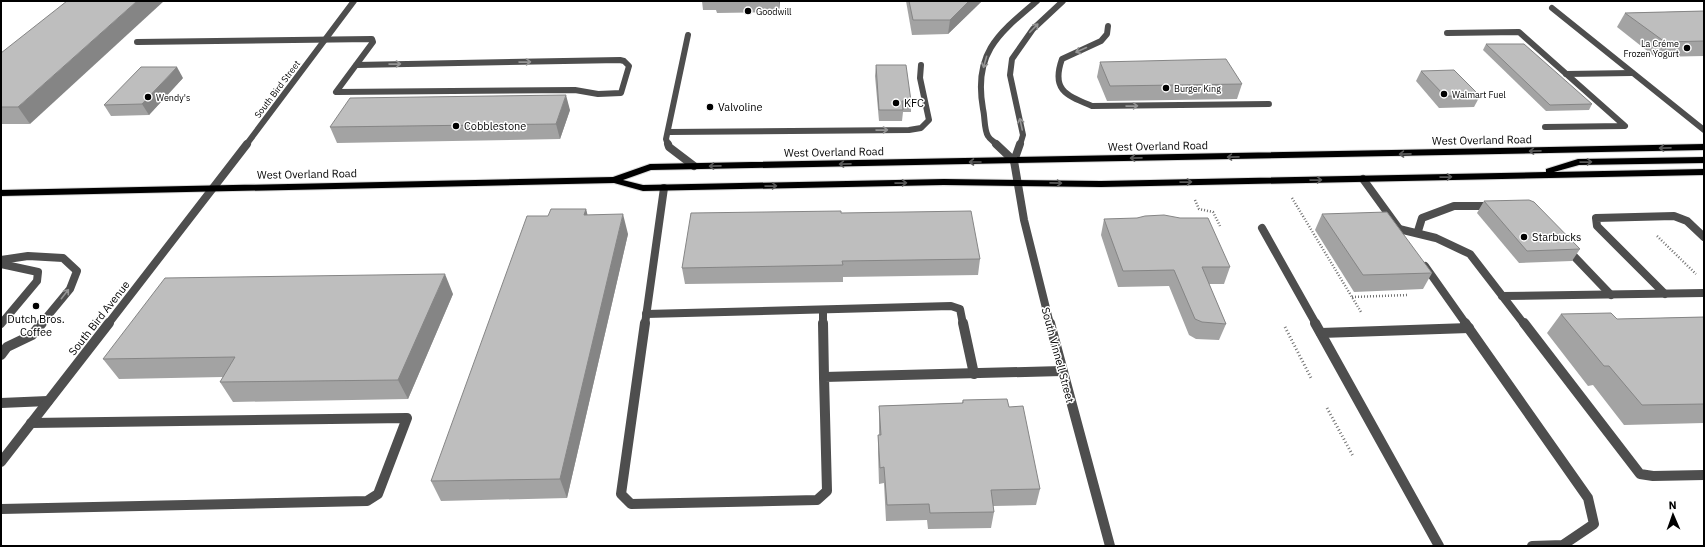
<svg xmlns="http://www.w3.org/2000/svg" width="1705" height="547" font-family="'IBM Plex Sans',sans-serif">
	<rect width="100%" height="100%" fill="#fff"/>
	<g fill="none" stroke-linecap="round" stroke-linejoin="round">
		<g stroke="#dbdbdb" stroke-width="2">
			<polygon id="primary" points="1704,144 1704,150 651,170 623,180 643,185 944,179 1101,181 1546,172 1546,169 1578,159 1704,157 1704,163 1579,165 1554,172 1704,169 1704,175 1101,187 944,185 643,191 614,183 1,196 1,190 613,177 650,164"/>
		</g>
		<g stroke="#707070" stroke-width="2.5" stroke-dasharray="1 2" stroke-linecap="butt">
			<polyline points="1292,198 1361,312"/>
			<polyline points="1195,200 1199,209 1213,212 1220,226"/>
			<polyline points="1657,236 1696,274"/>
			<polyline points="1352,297 1408,295"/>
		</g>
		<g stroke="#707070" stroke-width="3" stroke-dasharray="1 2.5" stroke-linecap="butt">
			<polyline points="1285,327 1311,378"/>
			<polyline points="1327,408 1353,456"/>
		</g>
		<g stroke="#4e4e4e" stroke-width="6">
			<polyline points="1552,8 1704,130"/>
			<path d="M1108 26 1107 34 1101 41 1062 59C1051 90 1066 95 1092 106L1269 104"/>
			<polyline points="1447,33 1519,32 1625,126 1545,127"/>
			<polyline points="137,42 372,39 373,42 336,92 575,90 598,94 621,93 629,66 624,61 620,60 356,65"/>
			<polyline points="1566,74 1632,73"/>
			<polyline points="668,132 909,130 921,128 929,120 920,78 921,65"/>
			<polyline points="668,145 666,139 688,35"/>
		</g>
		<g stroke="#4e4e4e" stroke-width="8">
			<polyline points="668,144 669,147 694,166"/>
			<polyline points="1363,179 1400,230"/>
			<polyline points="1262,228 1316,324"/>
			<polyline points="1399,229 1436,238 1470,254 1524,324"/>
			<polyline points="1418,231 1422,218 1454,206 1491,206"/>
			<polyline points="1568,250 1611,295"/>
			<polyline points="1,260 28,256 63,258 77,271 70,289 41,324"/>
			<polyline points="1,264 38,272 37,281 1,324"/>
			<polyline points="1425,266 1466,324"/>
			<polyline points="1665,294 1597,226 1596,218 1674,216 1687,221 1704,237"/>
			<polyline points="1502,296 1704,293"/>
			<polyline points="823,310 823,324"/>
			<polyline points="646,314 951,306 960,309 963,324"/>
			<polyline points="645,324 664,188"/>
		</g>
		<g stroke="#4e4e4e" stroke-width="10">
			<polyline points="645,323 621,494 631,504 817,500 827,491 824,377 1062,371"/>
			<polyline points="823,323 824,377"/>
			<polyline points="963,323 974,374"/>
			<polyline points="1315,323 1439,546"/>
			<polyline points="1465,323 1588,498 1594,524 1563,545 1532,546"/>
			<polyline points="1524,323 1640,474 1653,476 1704,475"/>
			<polyline points="1321,333 1469,328"/>
			<polyline points="1,355 7,347 32,335 42,323"/>
			<polyline points="1,403 48,401"/>
			<polyline points="1,509 367,501 378,494 407,418 31,423"/>
		</g>
		<polyline stroke="#4e4e4e" stroke-width="6" points="246,145 354,1"/>
		<g stroke="#4e4e4e" stroke-width="8">
			<polyline points="1014,161 1024,220 1050,324"/>
			<polyline points="108,324 247,144"/>
		</g>
		<g stroke="#4e4e4e" stroke-width="10">
			<polyline points="1050,323 1110,546"/>
			<polyline points="1,462 109,323"/>
		</g>
		<g stroke="#4e4e4e" stroke-width="6">
			<path d="M997 145C995 142 990 140 988 136 984 130 985 117 983 109 973 53 998 34 1037 1"/>
			<polyline points="1020,145 1023,135 1010,75 1012,59 1033,29 1063,1"/>
		</g>
		<polyline stroke="#4e4e4e" stroke-width="8" points="996,144 1014,161 1020,144"/>
		<use href="#primary" fill="#000" fill-rule="evenodd"/>
	</g>
	<g fill="#a3a3a3">
		<polygon points="702,1 780,1 779,12 717,13 716,10 703,10"/>
		<polygon points="906,1 982,1 948,34 912,35"/>
		<polygon points="1704,11 1704,56 1655,57 1617,27 1625,13"/>
		<polygon points="1486,44 1592,104 1589,110 1546,111 1483,50"/>
		<polygon points="1,53 30,124 1,124"/>
		<polygon points="1100,62 1242,84 1237,99 1107,101 1097,77"/>
		<polygon points="876,65 911,101 911,112 903,112 902,121 879,121 875,76"/>
		<polygon points="1421,71 1480,96 1474,107 1439,108 1416,81"/>
		<polygon points="183,78 149,115 111,116 104,105"/>
		<polygon points="570,110 560,139 337,143 330,127"/>
		<polygon points="1484,201 1580,249 1572,261 1519,263 1477,213"/>
		<polygon points="586,209 587,215 628,234 567,498 441,501 431,481 548,216"/>
		<polygon points="841,213 980,259 978,275 843,277 843,282 685,284 682,268"/>
		<polygon points="1322,214 1432,273 1423,289 1354,292 1315,230"/>
		<polygon points="1104,219 1230,267 1224,284 1209,284 1226,324 1219,340 1196,339 1189,335 1169,286 1118,287 1101,235"/>
		<polygon points="453,294 408,399 233,402 220,382 223,377 119,379 103,359"/>
		<polygon points="1561,314 1617,319 1704,317 1704,423 1624,425 1593,385 1588,386 1547,333"/>
		<polygon points="963,400 1009,407 1040,489 1036,505 993,506 994,512 991,528 928,529 927,520 886,521 884,483 879,484 878,452 878,435 879,435 879,406 962,403"/>
	</g>
	<g fill="#858585">
		<polygon points="137,1 164,1 30,124 18,107"/>
		<polygon points="779,1 780,1 779,12"/>
		<polygon points="969,1 982,1 948,34 950,20"/>
		<polygon points="177,67 183,78 149,115 142,104"/>
		<polygon points="566,95 570,110 560,139 556,124"/>
		<polygon points="586,209 591,228 584,215"/>
		<polygon points="623,214 628,234 567,498 560,479"/>
		<polygon points="445,274 453,294 408,399 398,380"/>
	</g>
	<g fill="#bebebe" stroke="#858585">
		<polygon points="67,1 137,1 18,107 1,107 1,53"/>
		<polygon points="909,1 969,1 950,20 913,20"/>
		<polygon points="1704,11 1704,41 1665,42 1625,13"/>
		<polygon points="1486,44 1524,44 1592,104 1550,105"/>
		<polygon points="1226,59 1242,84 1110,86 1100,62"/>
		<polygon points="876,65 906,65 911,101 902,101 903,110 879,110"/>
		<polygon points="141,67 177,67 142,104 104,105"/>
		<polygon points="1454,70 1480,96 1445,96 1421,71"/>
		<polygon points="566,95 556,124 330,127 350,98"/>
		<polygon points="1529,200 1534,202 1580,249 1527,251 1484,201"/>
		<polygon points="551,209 586,209 584,215 623,214 560,479 431,481 527,216 548,216"/>
		<polygon points="841,211 841,213 971,211 980,259 842,261 843,265 682,268 691,213"/>
		<polygon points="1387,212 1432,273 1363,275 1322,214"/>
		<polygon points="1164,215 1180,218 1208,218 1230,267 1202,267 1226,324 1202,322 1195,319 1174,270 1123,271 1104,219 1137,218 1145,216"/>
		<polygon points="445,274 398,380 220,382 235,357 103,359 165,278"/>
		<polygon points="1611,313 1617,319 1704,317 1704,404 1642,405 1609,366 1604,366 1561,314"/>
		<polygon points="1007,399 1009,407 1023,406 1040,489 991,490 994,512 930,513 929,504 887,505 884,467 880,468 878,435 881,435 879,406 963,403 963,400"/>
	</g>
	<defs><path id="oneway-shaft" d="M-6 0H5M1.5-3L5.5 0L1.5 3" fill="none" stroke-width="1.6" stroke-linecap="round" stroke-linejoin="round"/></defs>
	<g stroke="#959595">
		<use href="#oneway-shaft" transform="translate(1034 28) rotate(-46)"/>
		<use href="#oneway-shaft" transform="translate(1081 50) rotate(156)"/>
		<use href="#oneway-shaft" transform="translate(525 62) rotate(-1)"/>
		<use href="#oneway-shaft" transform="translate(985 62) rotate(106)"/>
		<use href="#oneway-shaft" transform="translate(395 64) rotate(-1)"/>
		<use href="#oneway-shaft" transform="translate(1132 106) rotate(-1)"/>
		<use href="#oneway-shaft" transform="translate(1021 124) rotate(-102)"/>
		<use href="#oneway-shaft" transform="translate(882 130) rotate(-1)"/>
		<use href="#oneway-shaft" transform="translate(65 294) rotate(-52)"/>
	</g>
	<g stroke="#595959">
		<use href="#oneway-shaft" transform="translate(1665 148) rotate(179)"/>
		<use href="#oneway-shaft" transform="translate(1535 151) rotate(179)"/>
		<use href="#oneway-shaft" transform="translate(1405 154) rotate(179)"/>
		<use href="#oneway-shaft" transform="translate(1233 157) rotate(179)"/>
		<use href="#oneway-shaft" transform="translate(1136 158) rotate(179)"/>
		<use href="#oneway-shaft" transform="translate(975 162) rotate(180)"/>
		<use href="#oneway-shaft" transform="translate(1586 162) rotate(-1)"/>
		<use href="#oneway-shaft" transform="translate(845 164) rotate(179)"/>
		<use href="#oneway-shaft" transform="translate(715 166) rotate(179)"/>
		<use href="#oneway-shaft" transform="translate(1446 177) rotate(-1)"/>
		<use href="#oneway-shaft" transform="translate(1316 180) rotate(-1)"/>
		<use href="#oneway-shaft" transform="translate(1186 182) rotate(-1)"/>
		<use href="#oneway-shaft" transform="translate(901 183) rotate(-1)"/>
		<use href="#oneway-shaft" transform="translate(1056 183) rotate(1)"/>
		<use href="#oneway-shaft" transform="translate(771 186) rotate(-1)"/>
	</g>
	<g fill="#000" stroke="#fff" stroke-width="1.5">
		<circle cx="748" cy="11" r="4"/>
		<circle cx="1687" cy="48" r="4"/>
		<circle cx="1166" cy="88" r="4"/>
		<circle cx="1444" cy="94" r="4"/>
		<circle cx="148" cy="97" r="4"/>
		<circle cx="896" cy="103" r="4"/>
		<circle cx="710" cy="107" r="4"/>
		<circle cx="456" cy="126" r="4"/>
		<circle cx="1524" cy="237" r="4"/>
		<circle cx="36" cy="306" r="4"/>
	</g>
	<g text-anchor="middle" dominant-baseline="central" stroke-width="3" stroke-linejoin="round" paint-order="stroke">
		<g font-size="9" fill="#000" stroke="#fff" text-anchor="start">
			<text x="756" y="11">Goodwill</text>
			<text x="1679" y="43" text-anchor="end">La Créme<tspan x="1679" dy="10">Frozen Yogurt</tspan></text>
			<text x="1174" y="88">Burger King</text>
			<text x="1452" y="94">Walmart Fuel</text>
			<text x="156" y="97">Wendy's</text>
		</g>
		<g font-size="9" fill="#000" stroke="#fff">
			<text transform="translate(277 89) rotate(-53)">South Bird Street</text>
		</g>
		<g font-size="11" fill="#000" stroke="#fff" text-anchor="start">
			<text x="904" y="103">KFC</text>
			<text x="718" y="107">Valvoline</text>
			<text x="464" y="126">Cobblestone</text>
			<text x="1532" y="237">Starbucks</text>
			<text x="36" y="319" text-anchor="middle">Dutch Bros.<tspan x="36" dy="13">Coffee</tspan></text>
		</g>
		<g font-size="11" fill="#000" stroke="#fff">
			<text transform="translate(1482 140) rotate(-1)">West Overland Road</text>
			<text transform="translate(1158 146) rotate(-1)">West Overland Road</text>
			<text transform="translate(834 152) rotate(-1)">West Overland Road</text>
			<text transform="translate(307 174) rotate(-1)">West Overland Road</text>
			<text transform="translate(99 318) rotate(-52)">South Bird Avenue</text>
			<text transform="translate(1058 355) rotate(75)">South Vinnell Street</text>
		</g>
	</g>
	<rect width="1705" height="547" fill="none" stroke="#000000" stroke-width="4"/>
	<g transform="translate(1673 515) rotate(358)" stroke="#ffffff" stroke-width="3" paint-order="stroke">
	<path d="M0-3L7 15L0 10L-7 15Z" fill="#000000"/>
	<text y="-6" font-size="11" font-weight="bold" text-anchor="middle" fill="#000000">N</text>
	</g>
</svg>
